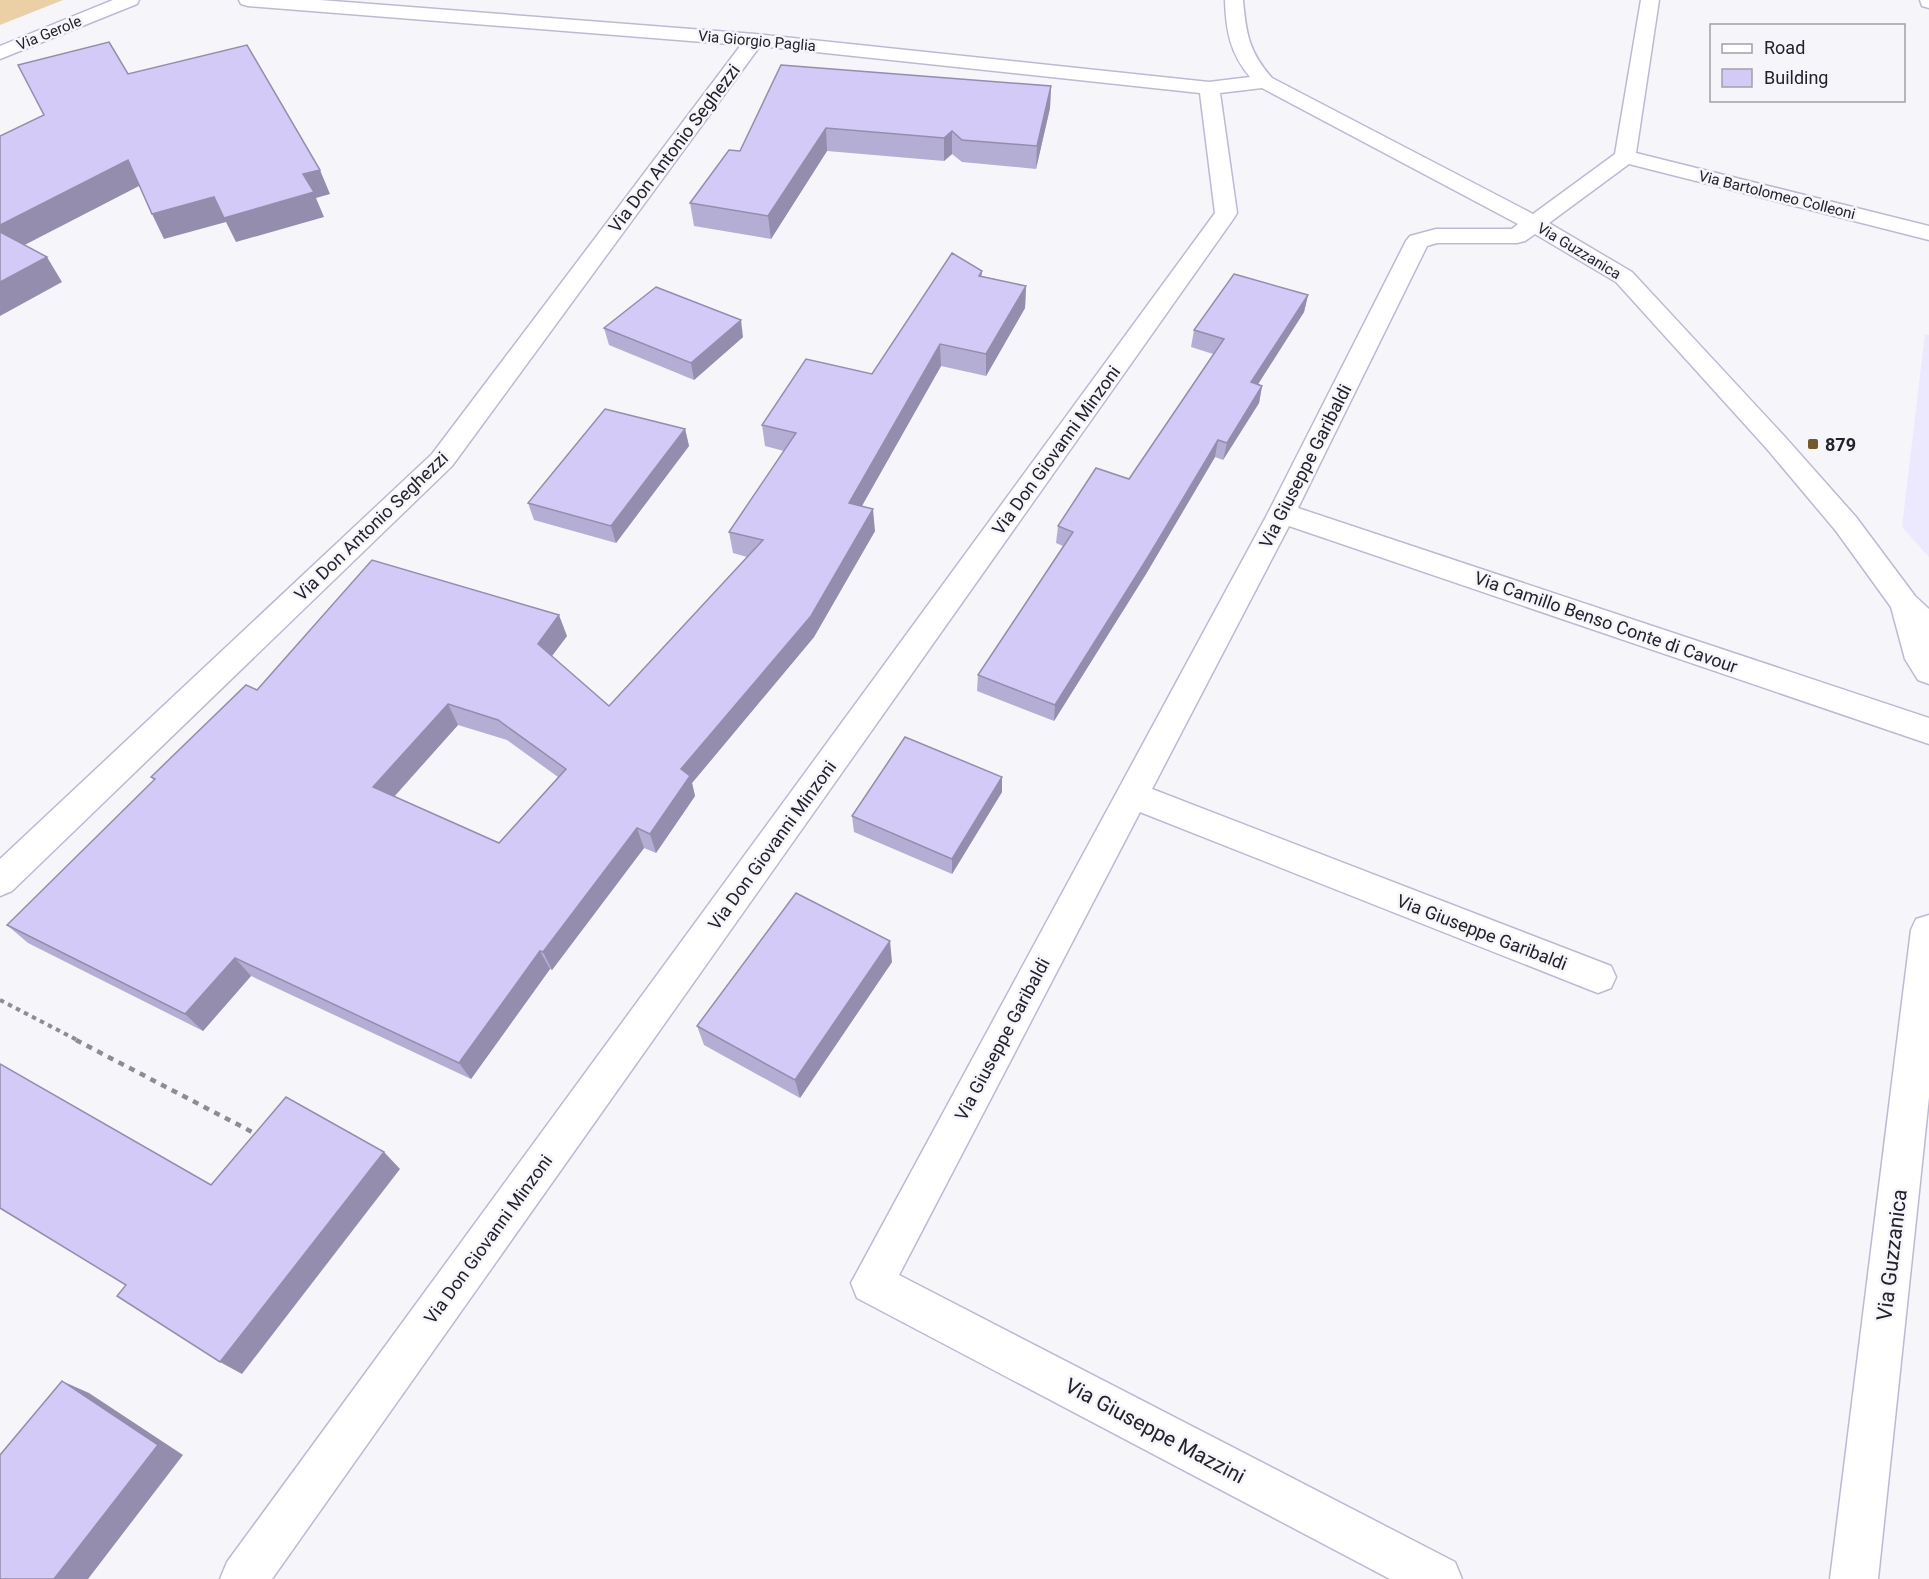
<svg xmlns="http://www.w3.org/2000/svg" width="1929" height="1579" font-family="Roboto,sans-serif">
	<rect width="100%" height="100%" fill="#f6f5fa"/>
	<polygon fill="#ece8fe" points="1925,334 1929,335 1929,557 1902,527"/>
	<polygon fill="#ead0a4" points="0,0 63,0 0,25"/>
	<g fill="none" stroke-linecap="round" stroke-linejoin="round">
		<g stroke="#beb9d3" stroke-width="3">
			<g id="minor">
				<polygon points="113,0 139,0 137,4 0,59 0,46"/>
				<path d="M239 0H320L755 34 1209 82 1250 77C1230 53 1226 31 1225 0H1243C1246 34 1249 52 1272 78L1533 214 1615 154 1641 0H1659L1636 153 1929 226V240L1629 164 1549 223 1632 272 1785 437 1856 517 1915 596 1929 609V684L1918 680 1905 659 1891 607 1836 531 1767 449 1616 282 1535 234 1525 241 1517 243H1437L1427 246 1298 508 1929 718V744L1289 526 1152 789 1611 966 1616 977 1611 988 1598 993 1585 988 1140 812 899 1275 1455 1562 1462 1579H1390L857 1298 851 1283 1268 513 1406 241 1410 236 1436 229H1512L1518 224 1262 88 1220 93 1237 213 1234 218 272 1579H220L227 1562 1215 213 1200 93 760 46 452 466 12 891 0 896V859L432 454 741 45 248 6 241 4Z"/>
				<polygon points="1920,0 1929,0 1929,8 1922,6"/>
				<polygon points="1929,915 1929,1097 1878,1579 1830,1579 1911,930 1916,919"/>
			</g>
		</g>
		<polyline stroke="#8d8b93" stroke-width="4" stroke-dasharray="4.5 4.5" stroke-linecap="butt" points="0,1000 79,1041"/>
		<polyline stroke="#8d8b93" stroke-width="4.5" stroke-dasharray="6 6" stroke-linecap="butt" points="76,1040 256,1134"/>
		<use href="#minor" fill="#fff" fill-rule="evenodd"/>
	</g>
	<g fill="#b5aed4" fill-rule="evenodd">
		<polygon points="781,65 1051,86 1050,108 1036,169 962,162 952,154 944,161 827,151 771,239 694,226 690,203 740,151"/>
		<path d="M982 271V276L1026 286 1025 308 986 376 941 366 862 506 875 531 814 637 692 783 695 796 656 853 644 848 552 970 550 969 471 1079 251 976 203 1031 28 943 7 925 154 780 151 777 257 690 567 636 552 656 609 706 747 557 733 553 729 532 784 451 765 446 762 425 872 374ZM458 725 507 740 558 777 499 843 394 796Z"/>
		<polygon points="1308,295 1304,312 1258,384 1262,386 1259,403 1223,460 1215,457 1146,574 1054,721 977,691 978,675 1063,546 1056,543 1058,526 1129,479 1213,354 1191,347 1194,330"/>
		<polygon points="604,328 743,337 694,380 609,345"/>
		<polygon points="685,429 689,446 616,543 534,520 528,503"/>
		<polygon points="1002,792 952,874 854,832 852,816"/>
		<polygon points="892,962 800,1098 704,1045 697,1026"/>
	</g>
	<g fill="#948dad">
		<polygon points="1051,86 1050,108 1036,169 1037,146"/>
		<polygon points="826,128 827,151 771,239 768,216"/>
		<polygon points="952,131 952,154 944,161 944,138"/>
		<polygon points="128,160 141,185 9,253 0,238 0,225"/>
		<polygon points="320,170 330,194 316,198 324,217 236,242 226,222 164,239 152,214 214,197"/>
		<polygon points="47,257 62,282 0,316 0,282"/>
		<polygon points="1026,286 1025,308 986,376 986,354"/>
		<polygon points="1308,295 1304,312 1248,400 1251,382"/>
		<polygon points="741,320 743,337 694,380 691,363"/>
		<polygon points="940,344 941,366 851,525 849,503"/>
		<polygon points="1262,386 1259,403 1223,460 1227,443"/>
		<polygon points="685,429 689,446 616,543 611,526"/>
		<polygon points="1218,440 1215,457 1146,574 1054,721 1055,705"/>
		<polygon points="873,509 875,531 814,637 692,783 695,796 656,853 650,834 681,769"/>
		<polygon points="559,615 567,636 545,665 538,644"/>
		<polygon points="448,704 458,725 385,807 373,787"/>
		<polygon points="1002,777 1002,792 952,874 952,859"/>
		<polygon points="637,828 644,848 552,970 543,952"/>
		<polygon points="890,941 892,962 800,1098 795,1080"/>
		<polygon points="540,951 550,969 471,1079 459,1063"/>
		<polygon points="235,958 251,976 203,1031 185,1014"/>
		<polygon points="384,1152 400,1169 242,1374 220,1362"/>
		<polygon points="62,1381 89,1393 183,1455 88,1579 54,1579"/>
	</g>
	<g fill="#d3caf7" stroke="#948dad" stroke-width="1.5" fill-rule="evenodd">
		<polygon points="109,42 128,74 247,45 320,170 303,174 314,192 224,218 214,197 152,214 128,160 0,225 0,136 44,115 18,65"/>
		<polygon points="781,65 1051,86 1037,146 962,140 952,131 944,138 826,128 768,216 690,203 729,150 740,151"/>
		<polygon points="0,232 47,257 0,282"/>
		<path d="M952 253 982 271 979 276 1026 286 986 354 940 344 849 503 873 509 811 616 681 769 690 776 650 834 637 828 543 952 540 951 459 1063 235 958 185 1014 7 925 155 779 151 777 246 685 257 690 372 560 559 615 538 644 609 706 763 540 729 532 796 433 762 425 806 359 872 374ZM448 704 498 720 566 769 499 843 373 787Z"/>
		<polygon points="1234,274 1308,295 1251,382 1262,386 1227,443 1218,440 1148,557 1055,705 978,675 1073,532 1058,526 1096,468 1129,479 1224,339 1194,330"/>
		<polygon points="656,287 741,320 691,363 604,328"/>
		<polygon points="605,409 685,429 611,526 528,503"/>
		<polygon points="905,737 1002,777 952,859 852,816"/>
		<polygon points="796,893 890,941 795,1080 697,1026"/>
		<polygon points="0,1064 211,1185 286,1097 384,1152 220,1362 117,1296 126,1285 0,1208"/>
		<polygon points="62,1381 158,1445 54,1579 0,1579 0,1455"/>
	</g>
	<rect fill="#73592a" stroke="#f6f5fa" stroke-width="2" x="1807" y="438" width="12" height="12" rx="3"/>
	<g text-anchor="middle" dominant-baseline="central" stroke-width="5" stroke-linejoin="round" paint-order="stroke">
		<g font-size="15" fill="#23212b" stroke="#f6f5fa">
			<text transform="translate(49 33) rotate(-22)">Via Gerole</text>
			<text transform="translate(757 41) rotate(5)">Via Giorgio Paglia</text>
			<text transform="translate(1777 195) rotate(14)">Via Bartolomeo Colleoni</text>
			<text transform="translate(1579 251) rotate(31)">Via Guzzanica</text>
		</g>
		<g font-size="18" fill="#23212b" stroke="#f6f5fa">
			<text transform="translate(674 148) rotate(-53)">Via Don Antonio Seghezzi</text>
			<text transform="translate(1056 450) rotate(-54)">Via Don Giovanni Minzoni</text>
			<text transform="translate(1305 466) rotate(-63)">Via Giuseppe Garibaldi</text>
			<text transform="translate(371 526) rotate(-44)">Via Don Antonio Seghezzi</text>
			<text transform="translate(1606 622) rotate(19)">Via Camillo Benso Conte di Cavour</text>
			<text transform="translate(772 845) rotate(-54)">Via Don Giovanni Minzoni</text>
			<text transform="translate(1482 932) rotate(21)">Via Giuseppe Garibaldi</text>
			<text transform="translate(1002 1039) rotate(-62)">Via Giuseppe Garibaldi</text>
			<text transform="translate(488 1239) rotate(-54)">Via Don Giovanni Minzoni</text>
		</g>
		<g font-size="18" font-weight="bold" fill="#23212b" stroke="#f6f5fa" text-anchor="start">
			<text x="1825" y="444">879</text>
		</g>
		<g font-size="21" fill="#23212b" stroke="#f6f5fa">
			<text transform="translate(1892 1255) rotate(-83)">Via Guzzanica</text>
			<text transform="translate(1155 1431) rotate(28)">Via Giuseppe Mazzini</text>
		</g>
	</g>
	<rect x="1710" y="24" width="195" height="78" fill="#f6f5fa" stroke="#a2a0a7" stroke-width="1.5"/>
	<rect x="1722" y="44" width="30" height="9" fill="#ffffff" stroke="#a2a0a7" stroke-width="1.5"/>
	<text x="1764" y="54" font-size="18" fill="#23212b">Road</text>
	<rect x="1722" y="69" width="30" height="18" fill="#d3caf7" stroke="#a2a0a7" stroke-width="1.5"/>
	<text x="1764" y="84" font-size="18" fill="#23212b">Building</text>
</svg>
